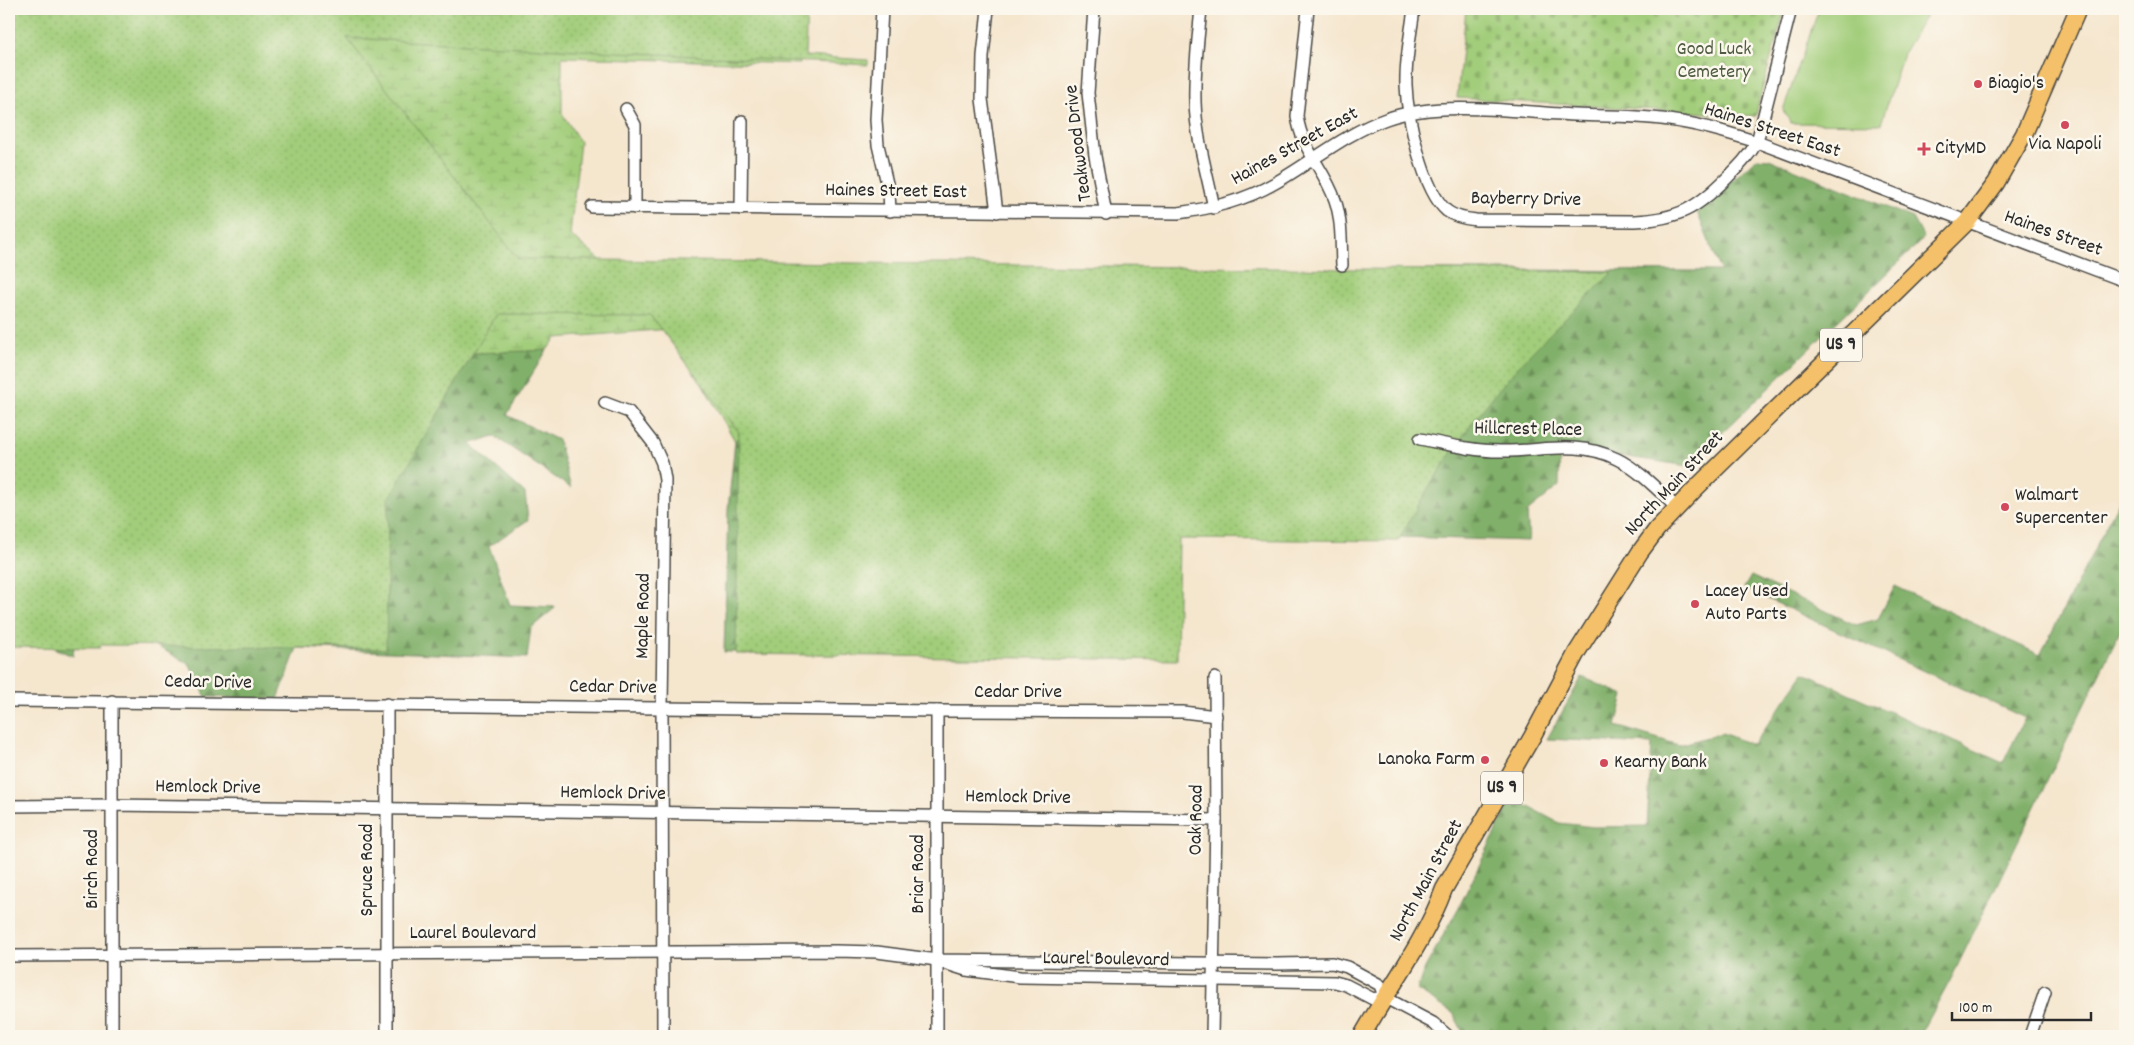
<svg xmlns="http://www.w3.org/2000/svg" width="2134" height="1045" font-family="Dekko,sans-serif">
	<defs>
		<pattern id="forest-firs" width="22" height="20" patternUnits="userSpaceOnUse" patternTransform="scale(1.25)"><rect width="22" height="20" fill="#81b06a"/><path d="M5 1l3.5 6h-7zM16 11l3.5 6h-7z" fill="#6a8f57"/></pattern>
		<pattern id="wetland-marsh" width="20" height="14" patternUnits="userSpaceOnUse" patternTransform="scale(1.25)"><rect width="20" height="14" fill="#a2cd7a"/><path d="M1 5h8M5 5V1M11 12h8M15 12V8" fill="none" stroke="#8cb06a"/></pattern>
		<pattern id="cemetery-stones" width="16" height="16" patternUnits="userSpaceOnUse" patternTransform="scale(1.25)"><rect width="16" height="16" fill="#a2cd7a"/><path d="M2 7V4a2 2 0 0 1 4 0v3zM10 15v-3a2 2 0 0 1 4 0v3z" fill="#8cb06a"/></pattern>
		<pattern id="park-dots" width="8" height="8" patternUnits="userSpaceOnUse" patternTransform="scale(1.25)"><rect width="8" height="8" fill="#a2cd7a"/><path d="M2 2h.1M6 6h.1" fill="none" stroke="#8cb06a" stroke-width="1.8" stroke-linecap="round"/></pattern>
	</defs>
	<rect width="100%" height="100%" fill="#fbf7ec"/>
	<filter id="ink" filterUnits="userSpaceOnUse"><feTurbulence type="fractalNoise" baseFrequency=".02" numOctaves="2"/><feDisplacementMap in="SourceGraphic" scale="10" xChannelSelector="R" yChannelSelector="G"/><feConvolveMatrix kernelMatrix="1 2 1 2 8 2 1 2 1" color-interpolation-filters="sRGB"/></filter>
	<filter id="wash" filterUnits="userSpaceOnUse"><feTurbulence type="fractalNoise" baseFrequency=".0096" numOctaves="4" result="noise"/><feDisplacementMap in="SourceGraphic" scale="20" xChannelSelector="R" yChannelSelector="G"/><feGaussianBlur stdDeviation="1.12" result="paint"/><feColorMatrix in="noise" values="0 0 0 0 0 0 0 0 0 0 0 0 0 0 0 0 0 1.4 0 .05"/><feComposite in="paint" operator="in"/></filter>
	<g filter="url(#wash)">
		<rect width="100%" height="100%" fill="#f5e6ce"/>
		<polygon fill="#a2cd7a" stroke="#667c52" points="1819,9 1930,9 1903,54 1881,124 1791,123 1783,110"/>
		<g fill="url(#forest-firs)" stroke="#566e4a">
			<polygon points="9,112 379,357 547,350 507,415 558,440 571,488 494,436 470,444 525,493 528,520 489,546 510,605 556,607 531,628 527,658 297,648 278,699 206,697 189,664 122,627 76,629 73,656 34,640"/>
			<polygon points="1757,158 1769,159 1913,218 1924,238 1688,466 1560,447 1559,486 1527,512 1529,541 1400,537 1171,537 951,652 724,652 728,509 735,441 739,436 1255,269 1721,271 1697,212"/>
			<polygon points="2125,490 2125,621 1952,977 1920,1036 1465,1036 1453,1013 1417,990 1425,968 1459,907 1512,798 1559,823 1594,827 1647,826 1652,744 1547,739 1582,677 1624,695 1616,726 1679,745 1722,733 1753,745 1804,673 2003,763 2025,718 1744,588 1751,576 1856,625 1878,619 1895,586 2040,655"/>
		</g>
		<polygon fill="url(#wetland-marsh)" stroke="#667c52" points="9,9 804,9 800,64 562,57 562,113 580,142 570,235 603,262 742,297 739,436 735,441 671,329 556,338 547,350 379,357"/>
		<polygon fill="url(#cemetery-stones)" stroke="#667c52" points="1466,9 1785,9 1759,100 1756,116 1457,98"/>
		<path fill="url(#park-dots)" stroke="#667c52" d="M9 9H807L805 56 868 60V65L347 38 518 259 1613 272C1577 308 1539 342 1506 381 1463 430 1429 485 1398 541L1179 539 1177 660 736 654 739 432 650 315 496 314 388 500 386 649 100 645V648L9 647Z"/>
	</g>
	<g filter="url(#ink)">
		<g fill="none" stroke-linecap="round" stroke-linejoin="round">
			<g stroke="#494743" stroke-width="14">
				<g id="minor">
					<polyline points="882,9 876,120 878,145 889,192 890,211"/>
					<polyline points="988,9 983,56 982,99 997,212"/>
					<polyline points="1094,9 1088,93 1095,156 1106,214"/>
					<path d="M1201 9C1198 40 1194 70 1195 102 1196 137 1207 173 1214 208"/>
					<path d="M1308 9 1297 116C1302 151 1324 168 1335 200 1342 220 1341 243 1342 265"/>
					<path d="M1414 9C1411 33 1405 60 1406 85 1407 116 1423 191 1447 211 1455 217 1466 219 1476 220L1635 221C1679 219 1697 208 1727 178 1739 166 1749 156 1757 142L1791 9"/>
					<polyline points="626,109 635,125 635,208"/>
					<path d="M592 207 1178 213C1213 208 1244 201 1275 183 1312 162 1346 133 1386 119 1439 100 1519 112 1575 115 1609 117 1646 115 1681 122 1707 126 1732 134 1757 142L2125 281"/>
					<polyline points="741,209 742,121"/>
					<polyline points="605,403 629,412 653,443 662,463 665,480 662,707 663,1036"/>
					<path d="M1420 439C1446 444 1473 451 1500 451 1541 452 1577 439 1617 459 1638 469 1660 492 1677 508"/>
					<polyline points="9,701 937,711 1183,712 1216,716"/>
					<polyline points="387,704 387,1036"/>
					<polyline points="937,711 937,1036"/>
					<polyline points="9,806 111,805 1216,820"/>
					<polyline points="9,956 836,951 877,952 937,960 1277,964 1332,963 1347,967 1380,985 1384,997"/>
					<polyline points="944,963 966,970 1020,977 1335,982 1346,985 1373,999 1384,997 1433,1023 1448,1036"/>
					<polyline points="112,1036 112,701"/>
					<polyline points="1212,1036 1216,820 1215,678"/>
					<polyline points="2030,1036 2045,992"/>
				</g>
			</g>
			<g stroke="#494743" stroke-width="19">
				<path id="highway" d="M1362 1036C1390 986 1424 943 1444 889L1532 737 1577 652 1640 552 1657 529 1695 489 1968 221 1996 183 2024 134 2078 9"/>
			</g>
			<use href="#minor" stroke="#fff" stroke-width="11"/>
			<use href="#highway" stroke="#f4c16a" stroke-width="16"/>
		</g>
	</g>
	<g fill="#d1495b" stroke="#fbf7ec" stroke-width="2">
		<circle cx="1978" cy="84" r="5"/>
		<circle cx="2065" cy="125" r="5"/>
		<path d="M1921.5 141.5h5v5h5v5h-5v5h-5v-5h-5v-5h5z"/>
		<circle cx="2005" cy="507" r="5"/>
		<circle cx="1695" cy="604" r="5"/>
		<circle cx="1485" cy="760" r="5"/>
		<circle cx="1604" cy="763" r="5"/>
	</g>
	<g text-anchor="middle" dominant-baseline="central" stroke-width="5" stroke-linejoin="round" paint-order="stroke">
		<g fill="#fbf7ec" stroke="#696865" stroke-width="1">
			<rect x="1820" y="328.5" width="42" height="33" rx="4"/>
			<rect x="1481" y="771.5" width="42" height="33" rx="4"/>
		</g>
		<g font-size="19" font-weight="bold" fill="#2b2b2b">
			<text x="1841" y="345">US 9</text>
			<text x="1502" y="788">US 9</text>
		</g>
		<g font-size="20" fill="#4f5c43" stroke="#fbf7ec">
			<text x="1714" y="50">Good Luck<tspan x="1714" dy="23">Cemetery</tspan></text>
		</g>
		<g font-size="20" fill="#2b2b2b" stroke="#fbf7ec" text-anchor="start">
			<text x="1988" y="84">Biagio's</text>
			<text x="2065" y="145" text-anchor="middle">Via Napoli</text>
			<text x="1935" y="149">CityMD</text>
			<text x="2015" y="496">Walmart<tspan x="2015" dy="23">Supercenter</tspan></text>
			<text x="1705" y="592">Lacey Used<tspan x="1705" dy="23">Auto Parts</tspan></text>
			<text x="1475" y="760" text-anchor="end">Lanoka Farm</text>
			<text x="1614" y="763">Kearny Bank</text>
		</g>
		<g font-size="20" fill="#2b2b2b" stroke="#fbf7ec">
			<text transform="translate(1772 131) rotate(18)">Haines Street East</text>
			<text transform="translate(1079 143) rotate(-97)">Teakwood Drive</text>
			<text transform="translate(1295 147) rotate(-29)">Haines Street East</text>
			<text transform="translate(896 192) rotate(1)">Haines Street East</text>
			<text transform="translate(1526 200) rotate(1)">Bayberry Drive</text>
			<text transform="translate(2053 234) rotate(20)">Haines Street</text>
			<text transform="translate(1528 430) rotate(1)">Hillcrest Place</text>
			<text transform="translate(1675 484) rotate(-47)">North Main Street</text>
			<text transform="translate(644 616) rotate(-89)">Maple Road</text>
			<text transform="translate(208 683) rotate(1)">Cedar Drive</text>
			<text transform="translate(613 688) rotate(1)">Cedar Drive</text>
			<text x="1018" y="693">Cedar Drive</text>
			<text transform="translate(208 788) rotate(1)">Hemlock Drive</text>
			<text transform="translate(613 794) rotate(1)">Hemlock Drive</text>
			<text transform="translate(1018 798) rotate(1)">Hemlock Drive</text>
			<text transform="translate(1197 820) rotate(-89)">Oak Road</text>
			<text transform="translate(93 869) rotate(-90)">Birch Road</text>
			<text transform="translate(368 870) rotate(-90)">Spruce Road</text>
			<text transform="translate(919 874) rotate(-90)">Briar Road</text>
			<text transform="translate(1427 881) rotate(-62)">North Main Street</text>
			<text x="473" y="934">Laurel Boulevard</text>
			<text transform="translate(1106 960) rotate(1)">Laurel Boulevard</text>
		</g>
	</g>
	<rect width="2134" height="1045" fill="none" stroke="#fbf7ec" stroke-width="30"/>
	<path d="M1952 1012v8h139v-8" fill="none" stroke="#2b2b2b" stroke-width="2.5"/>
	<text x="1959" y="1012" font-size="15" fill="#2b2b2b" stroke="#fbf7ec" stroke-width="4" paint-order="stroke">100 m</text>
</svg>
